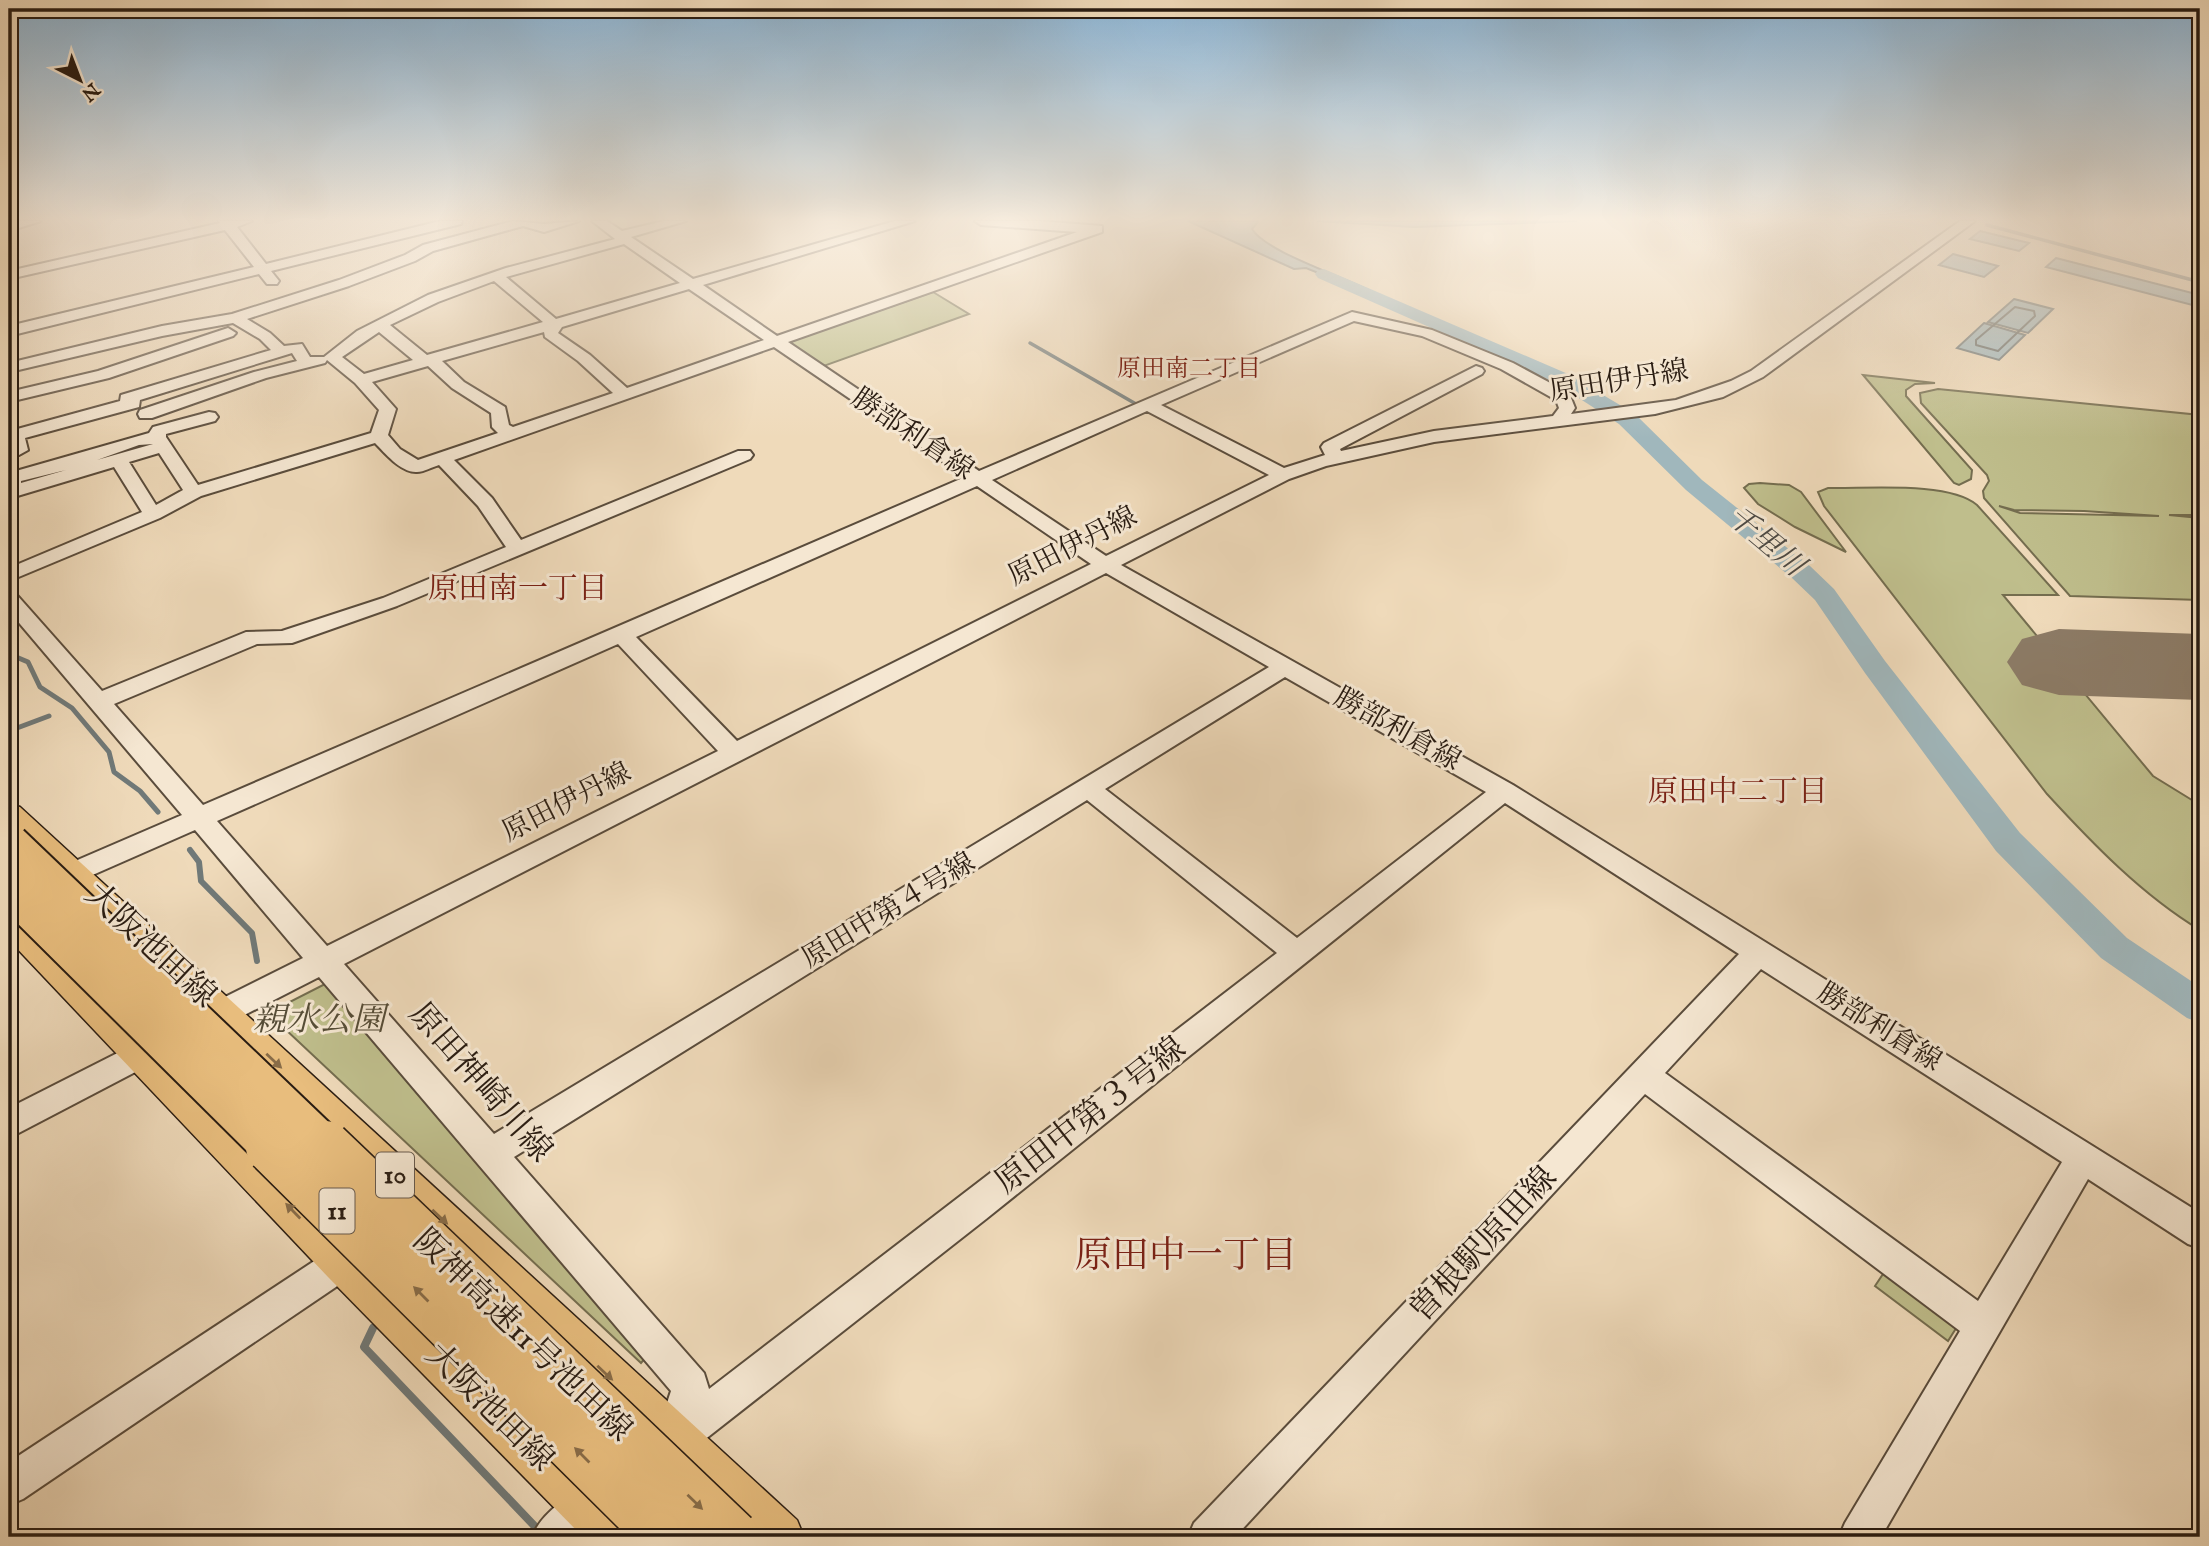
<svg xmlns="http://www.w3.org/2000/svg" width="2209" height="1546" font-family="'IM FELL English','Noto Serif JP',serif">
	<rect width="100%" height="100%" fill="#efdaba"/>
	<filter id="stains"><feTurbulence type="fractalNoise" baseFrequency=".00286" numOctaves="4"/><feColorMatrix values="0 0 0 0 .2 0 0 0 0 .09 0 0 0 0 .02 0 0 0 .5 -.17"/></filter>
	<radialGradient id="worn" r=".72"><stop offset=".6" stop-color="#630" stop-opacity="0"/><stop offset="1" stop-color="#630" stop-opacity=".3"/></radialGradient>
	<g fill="#bfbe8c" stroke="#746d4f" stroke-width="2" fill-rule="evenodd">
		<polygon points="933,292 969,314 821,367 785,343"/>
		<polygon points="1863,375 1935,383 1915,384 1906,390 1906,396 1972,470 1971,479 1959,485 1954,483"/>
		<path d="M1938 389 2200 415V515H2169L2200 518V600L2070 596 1984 498 1983 491 1989 481 1987 475 1921 403 1920 393ZM1999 506 2014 510 2084 511 2159 516 2020 513Z"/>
		<polygon points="1760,483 1789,485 1801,492 1846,552 1795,527 1758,504 1744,488 1749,484"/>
		<path d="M1828 488C1866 489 1949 481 1977 505L2058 595H2003L2153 776 2200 805V930C2142 895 2092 843 2047 794L1824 506 1818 492Z"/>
		<polygon points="325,984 648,1355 641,1363 268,1013"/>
		<polygon points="1887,1268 1960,1322 1948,1341 1875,1286"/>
	</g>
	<g fill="#a0b7bc" stroke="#707978" stroke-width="2">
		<path d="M1188 221H1259L1252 229C1268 255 1360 281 1391 302L1306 268 1294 269Z"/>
		<polygon points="1317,221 1577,221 1414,227"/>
		<polygon points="1980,231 2029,243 2019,251 1970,239"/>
		<polygon points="1953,254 1998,266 1984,277 1939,265"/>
		<polygon points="2056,258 2200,295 2200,307 2046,267"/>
		<polygon points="2014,299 2053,309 2028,333 1988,322"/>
		<polygon points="1984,323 2025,335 1999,360 1957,348"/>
	</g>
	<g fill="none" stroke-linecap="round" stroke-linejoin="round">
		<polygon stroke="#646a67" stroke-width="2" points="2015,307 2034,311 2035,316 1998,351 1976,345 1976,340"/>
		<g stroke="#707978" stroke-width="3.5">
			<polyline points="1987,225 2200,282"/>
			<polyline points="1030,343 1136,404"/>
		</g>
		<g stroke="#707978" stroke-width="5">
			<polyline points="9,654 28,662 40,687 72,708 109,752 114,772 140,791 158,812"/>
			<polyline points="9,731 49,716"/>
		</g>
		<polyline stroke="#707978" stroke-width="6" points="190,850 199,862 201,881 252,933 257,961"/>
		<polyline stroke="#707978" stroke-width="8" points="373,1328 364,1347 545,1537"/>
		<polygon fill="#a0b7bc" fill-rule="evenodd" points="1324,269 1568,374 1635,414 1702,480 1810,566 1834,589 1885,661 2020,833 2127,938 2200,987 2200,1023 2187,1018 2101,958 1996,851 1865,673 1815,600 1792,578 1686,490 1619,424 1554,382 1318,278 1315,274 1318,270"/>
		<polygon fill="#8c7b66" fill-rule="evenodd" points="2059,629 2200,634 2200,700 2059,695 2022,685 2007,662 2022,639"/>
		<g stroke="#5a4c3c" stroke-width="4">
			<g id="minor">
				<polygon points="18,221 41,221 9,231 9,223"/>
				<polygon points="219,221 252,221 237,227 266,264 440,221 462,221 461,224 271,271 279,281 277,284 267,284 259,274 9,336 9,326 254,267 225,230 9,279 9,271 220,223"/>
				<path d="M513 221 544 224 579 221 544 232 523 226 433 251 415 261 349 286 247 319 270 333 284 346 302 344 310 357H324L357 331 428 295 506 268 615 239 592 221H607L622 231 664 221H686L631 237 693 279 895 221H915L703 285 777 336 1077 232 981 225 975 221H1039L1102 226V232L788 342 979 471 1352 312 1432 330 1513 363 1569 393 1575 408 1571 414 1676 400 1731 381 1751 371 1960 221H1975L1763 377 1723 397 1655 414 1434 442 1326 466 1289 479 1121 565 1513 785 2200 1213V1248L2188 1244 2088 1179 1881 1537H1839L1845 1523 1960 1331 1645 1094 1235 1537H1188L1194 1523 1739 954 1505 803 986 1219 680 1459 666 1464 652 1459 647 1445 652 1431 659 1427 671 1391 319 977 217 1029 207 1032 197 1029 192 1020 197 1011 303 958 195 830 63 888 54 891 45 888 41 881 45 874 182 815 9 611V592L16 594 102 691 246 632 282 631 383 598 506 547 478 506 439 465C432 467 424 472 417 472 401 473 385 453 375 443L201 496 160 518 9 581V568L142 512 114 467 14 497 9 495V473L149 433 153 427 209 412 215 413 218 417 215 421 166 434V437L198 485 371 433 379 410 355 383 327 360 325 363 266 378 152 418H140L138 414 140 410 254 372 297 361 292 353 140 400 139 407 25 438 28 450 19 455 10 450V431L120 401 121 395 271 350 260 339 233 323 162 336 10 372 9 363 162 326 232 314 339 280 405 255 423 245ZM624 244 680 283 556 319 506 277ZM494 281 543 322 427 355 390 325 438 302ZM689 289 764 340 627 388 590 355 558 333 562 327ZM1354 321 1422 336 1501 369 1556 400 1559 408 1553 416 1434 431 1341 451 1340 449 1482 374 1484 371 1482 368 1476 366 1324 443 1321 447 1325 455 1284 468 1161 405ZM379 332 413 360 364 374 342 357ZM544 332 545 337 578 361 613 393 513 427 509 425 505 407 464 382 442 361ZM774 347 965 477 203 805 114 704 257 644 292 643 397 606 750 459 753 455 750 451H738L521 540 492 498 454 460ZM428 366 452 388 491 413 492 427 498 433 418 460 400 449 388 435 396 409 372 382ZM1147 411 1269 475 1106 556 992 480ZM153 444 97 460 139 445ZM159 453 183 490 156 505 129 462ZM66 470 21 483V481ZM977 486 1091 564 737 741 636 637ZM1106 573 1269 667 494 1134 344 964ZM618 644 718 751 327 946 217 821ZM1285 677 1486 792 1297 938 1105 789ZM1087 800 1277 953 709 1389 704 1373 514 1157ZM1761 969 2062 1162 1978 1301 1665 1073Z"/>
				<polygon points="228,328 236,333 233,336 109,378 9,402 9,392 98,371"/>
				<polygon points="153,1035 164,1039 168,1048 164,1057 9,1138 9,1108"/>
				<polygon points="343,1245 355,1250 360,1262 355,1274 23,1499 9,1505 9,1462 331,1250"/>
				<path d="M594 1483 608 1489 614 1503C597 1545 570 1537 532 1537 541 1513 571 1493 594 1483Z"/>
			</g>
		</g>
		<g stroke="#291c12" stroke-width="3">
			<g id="major">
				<polygon points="9,804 20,807 797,1520 804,1537 745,1537 9,833"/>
				<polygon points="9,906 21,910 634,1520 641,1537 583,1537 328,1277 9,940"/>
			</g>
		</g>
		<use href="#minor" fill="#f5e7d2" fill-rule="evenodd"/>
		<use href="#major" fill="#e8bd7d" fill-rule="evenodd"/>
		<g stroke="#291c12" stroke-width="45" stroke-linecap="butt">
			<g id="highway-bridge-far1">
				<polyline points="9,845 327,1149"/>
				<polyline points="9,886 274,1149"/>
			</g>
		</g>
		<g stroke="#291c12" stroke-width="55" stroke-linecap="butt">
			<g id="highway-bridge">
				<polyline points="272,1147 665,1537"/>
				<polyline points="325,1147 733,1537"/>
			</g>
		</g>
		<use href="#highway-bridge-far1" stroke="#e8bd7d" stroke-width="41"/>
		<use href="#highway-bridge" stroke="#e8bd7d" stroke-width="52"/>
	</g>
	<defs><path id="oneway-solid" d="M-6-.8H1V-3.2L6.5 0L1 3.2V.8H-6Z" transform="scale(1.75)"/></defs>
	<g fill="#886c48">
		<use href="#oneway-solid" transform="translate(274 1061) rotate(43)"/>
		<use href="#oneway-solid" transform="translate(293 1211) rotate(-134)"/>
		<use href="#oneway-solid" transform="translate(440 1217) rotate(43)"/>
		<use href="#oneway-solid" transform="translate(421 1294) rotate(-135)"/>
		<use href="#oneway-solid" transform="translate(605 1373) rotate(43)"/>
		<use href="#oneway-solid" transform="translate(582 1455) rotate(-135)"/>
		<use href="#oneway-solid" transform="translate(695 1502) rotate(44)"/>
	</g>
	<linearGradient id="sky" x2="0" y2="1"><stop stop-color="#8bb5d6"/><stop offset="0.5" stop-color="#f8eee0"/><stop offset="1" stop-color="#f8eee0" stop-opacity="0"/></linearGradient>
	<rect width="2209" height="438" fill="url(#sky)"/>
	<g text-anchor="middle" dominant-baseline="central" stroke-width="6" stroke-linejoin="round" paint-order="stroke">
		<g font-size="24" fill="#7a1f14" stroke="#f5e7d2">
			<text x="1189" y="369">原田南二丁目</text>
		</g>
		<g fill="#f5e7d2" stroke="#66594c" stroke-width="2">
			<rect x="376" y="1152.5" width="38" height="45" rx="5"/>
			<rect x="319.5" y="1188.5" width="35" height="45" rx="5"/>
		</g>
		<g font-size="26" font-weight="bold" fill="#291c12">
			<text x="395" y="1175">10</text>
			<text x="337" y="1211">11</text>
		</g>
		<g font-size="28" fill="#291c12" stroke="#f5e7d2">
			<text transform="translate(1619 382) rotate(-9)">原田伊丹線</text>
			<text transform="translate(912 435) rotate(34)">勝部利倉線</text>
			<text transform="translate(1073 547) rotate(-27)">原田伊丹線</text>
			<text transform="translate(1397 730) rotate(29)">勝部利倉線</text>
			<text transform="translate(567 803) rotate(-27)">原田伊丹線</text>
			<text transform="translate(889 911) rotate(-31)">原田中第４号線</text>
			<text transform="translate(1879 1028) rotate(32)">勝部利倉線</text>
		</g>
		<g font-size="30" font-style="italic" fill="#4d4a45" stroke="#f5e7d2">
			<text transform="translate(1765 542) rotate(40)">千里川</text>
		</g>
		<g font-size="30" fill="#7a1f14" stroke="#f5e7d2">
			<text x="518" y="590">原田南一丁目</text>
			<text x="1738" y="793">原田中二丁目</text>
		</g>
		<g font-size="33" fill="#291c12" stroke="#f5e7d2">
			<text transform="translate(150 946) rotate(43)">大阪池田線</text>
			<text transform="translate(480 1083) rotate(49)">原田神崎川線</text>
			<text transform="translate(1091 1116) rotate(-38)">原田中第３号線</text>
			<text transform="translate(1484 1245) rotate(-47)">曽根駅原田線</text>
			<text transform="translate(522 1336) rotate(44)">阪神高速11号池田線</text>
			<text transform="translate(489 1408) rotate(45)">大阪池田線</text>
		</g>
		<g font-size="33" font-style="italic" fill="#564d37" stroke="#f5e7d2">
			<text x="319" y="1021">親水公園</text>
		</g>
		<g font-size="37" fill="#7a1f14" stroke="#f5e7d2">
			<text x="1186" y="1257">原田中一丁目</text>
		</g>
	</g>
	<rect width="2209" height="1546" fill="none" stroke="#efdaba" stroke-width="35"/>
	<rect x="10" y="10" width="2188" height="1525" fill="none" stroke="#291c12" stroke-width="3.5"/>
	<rect x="18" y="18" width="2174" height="1511" fill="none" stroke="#291c12" stroke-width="2"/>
	<g transform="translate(80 80) rotate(138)" stroke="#f5e7d2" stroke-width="5" paint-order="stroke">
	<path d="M0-5L12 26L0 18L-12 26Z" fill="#291c12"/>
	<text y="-10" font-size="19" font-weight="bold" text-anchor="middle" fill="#291c12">N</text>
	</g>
	<rect width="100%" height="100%" filter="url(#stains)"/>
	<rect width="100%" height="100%" fill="url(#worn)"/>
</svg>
